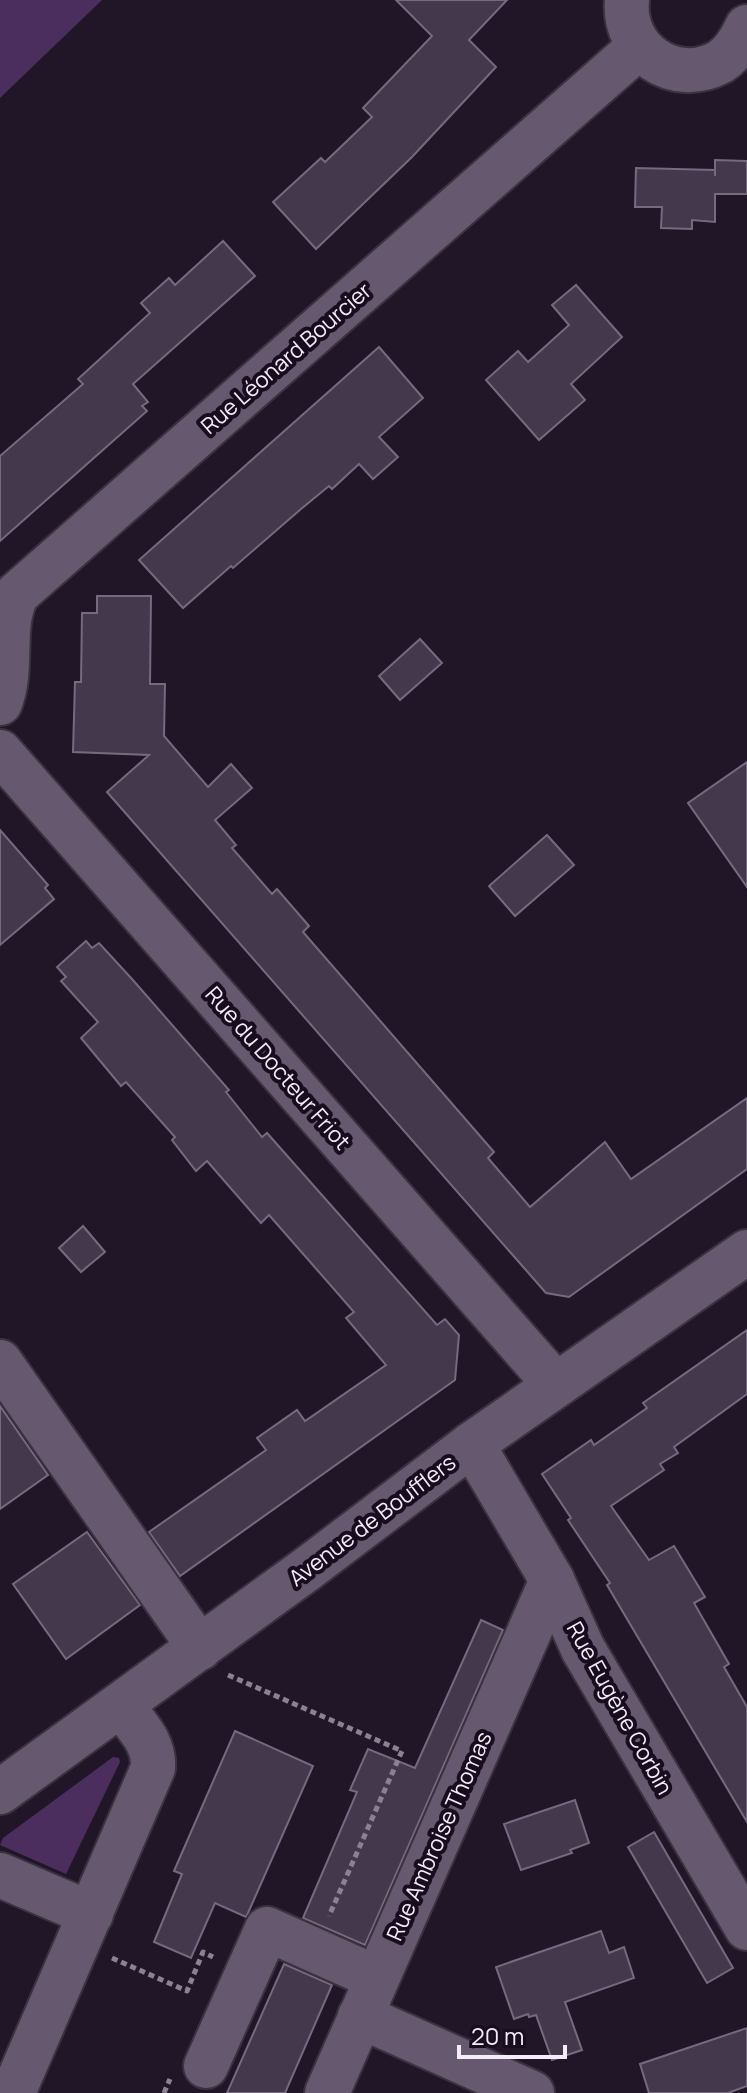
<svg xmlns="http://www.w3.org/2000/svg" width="747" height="2093" font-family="Manrope,sans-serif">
	<rect width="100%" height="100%" fill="#211628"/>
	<g fill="#4b2d5e">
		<polygon points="0,0 102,0 0,98"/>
		<polygon points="113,1757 119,1758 120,1762 66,1874 0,1845 3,1838"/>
	</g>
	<g fill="#44384c" stroke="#766980" stroke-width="2">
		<polygon points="396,0 507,0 469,40 496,67 412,157 316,249 273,202 321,158 325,162 372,117 363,108 432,36"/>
		<polygon points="715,160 747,161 747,194 715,194 715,222 692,220 692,229 661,228 662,207 635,207 636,168 715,170 715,176"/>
		<polygon points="223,241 255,276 133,384 148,402 142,406 147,411 0,541 0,456 83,384 78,379 150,313 141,303 169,278 175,285"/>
		<polygon points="576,285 622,337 571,384 585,400 539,440 486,380 518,351 528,362 569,325 552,305"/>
		<polygon points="379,347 423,398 379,437 398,457 373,479 359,464 332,489 329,486 301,509 233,568 231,566 183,608 139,560"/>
		<polygon points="97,596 151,596 150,684 165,684 164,736 208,787 231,764 252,788 215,820 236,845 232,848 272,894 277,889 309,926 303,932 494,1152 488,1158 530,1207 605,1142 631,1179 747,1098 747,1169 569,1297 546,1293 107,792 149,755 73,752 75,682 81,682 82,613 97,613"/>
		<polygon points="420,639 442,663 400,700 379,676"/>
		<polygon points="747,762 747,887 688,803"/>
		<polygon points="0,830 48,885 45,888 54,899 0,945"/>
		<polygon points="547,835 574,865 515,916 489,886"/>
		<polygon points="86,941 92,948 99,943 132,979 229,1090 226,1092 262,1137 267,1133 437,1325 445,1319 459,1335 455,1380 180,1576 149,1532 266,1450 257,1438 297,1410 305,1421 386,1365 346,1318 354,1312 269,1215 261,1223 207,1161 196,1171 172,1140 175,1137 126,1082 121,1086 81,1038 98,1022 61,981 66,977 57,967"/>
		<polygon points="83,1226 105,1252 81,1272 59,1248"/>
		<polygon points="747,1330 747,1394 674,1447 678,1453 660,1464 664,1470 611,1506 649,1560 674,1546 705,1597 694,1603 729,1664 724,1667 747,1707 747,1822 607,1585 610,1583 568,1520 571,1518 542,1474 591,1440 594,1445 647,1408 643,1403"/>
		<polygon points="0,1406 48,1475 0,1509"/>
		<polygon points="87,1532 140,1605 66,1659 13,1584"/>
		<polygon points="481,1620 503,1630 365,1945 303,1918 357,1792 350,1790 368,1749 415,1768"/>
		<polygon points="235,1731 313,1766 248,1913 246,1917 215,1903 191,1958 154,1942 182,1874 174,1871"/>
		<polygon points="575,1800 589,1843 570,1850 572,1853 521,1870 504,1824"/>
		<polygon points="654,1832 733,1968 707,1983 628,1847"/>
		<polygon points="601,1931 609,1953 624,1947 634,1978 565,2002 582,2050 552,2060 536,2015 529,2017 528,2014 514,2019 496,1967"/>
		<polygon points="284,1964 332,1985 285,2093 227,2093"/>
		<polygon points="747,2028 747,2086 728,2093 649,2093 640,2064"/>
	</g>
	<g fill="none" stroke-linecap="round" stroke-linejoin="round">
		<g stroke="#39323f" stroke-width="48">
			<g id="minor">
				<path d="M627 0C622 51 674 87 720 62 733 54 741 40 747 27"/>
				<path d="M0 703C14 667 0 628 17 594L639 47"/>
				<polyline points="0,752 556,1385"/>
				<polyline points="0,1362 200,1648"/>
				<polyline points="472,1444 552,1580 583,1649 747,1928"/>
				<polyline points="0,1792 307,1569 472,1444 747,1252"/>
				<polyline points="0,1875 91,1914"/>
				<polyline points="360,2016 532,2093"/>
				<polyline points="206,2066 267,1929 377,1978"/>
				<path d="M13 2093 153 1768C155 1742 136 1726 121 1705"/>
				<polyline points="327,2093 552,1580"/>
			</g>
		</g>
		<g stroke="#8b8291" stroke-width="5" stroke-dasharray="6 4" stroke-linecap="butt">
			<polyline points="228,1675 402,1751 329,1916"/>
			<polyline points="112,1958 187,1991 203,1952 213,1957"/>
			<polyline points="164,2093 170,2079"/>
		</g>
		<use href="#minor" stroke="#66596f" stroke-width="44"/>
	</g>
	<g text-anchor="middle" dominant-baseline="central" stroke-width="8" stroke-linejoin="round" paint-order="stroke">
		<g font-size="22" fill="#f3ecf9" stroke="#180d1e">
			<text transform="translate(286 358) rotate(-41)">Rue Léonard Bourcier</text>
			<text transform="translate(278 1068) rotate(49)">Rue du Docteur Friot</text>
			<text transform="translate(372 1520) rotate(-37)">Avenue de Boufflers</text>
			<text transform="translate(620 1708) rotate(61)">Rue Eugène Corbin</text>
			<text transform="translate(439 1836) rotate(-66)">Rue Ambroise Thomas</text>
		</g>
	</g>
	<path d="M459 2045v12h106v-12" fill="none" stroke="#f3ecf9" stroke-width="4"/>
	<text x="471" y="2045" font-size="24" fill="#f3ecf9" stroke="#180d1e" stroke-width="6" paint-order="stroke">20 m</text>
</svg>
